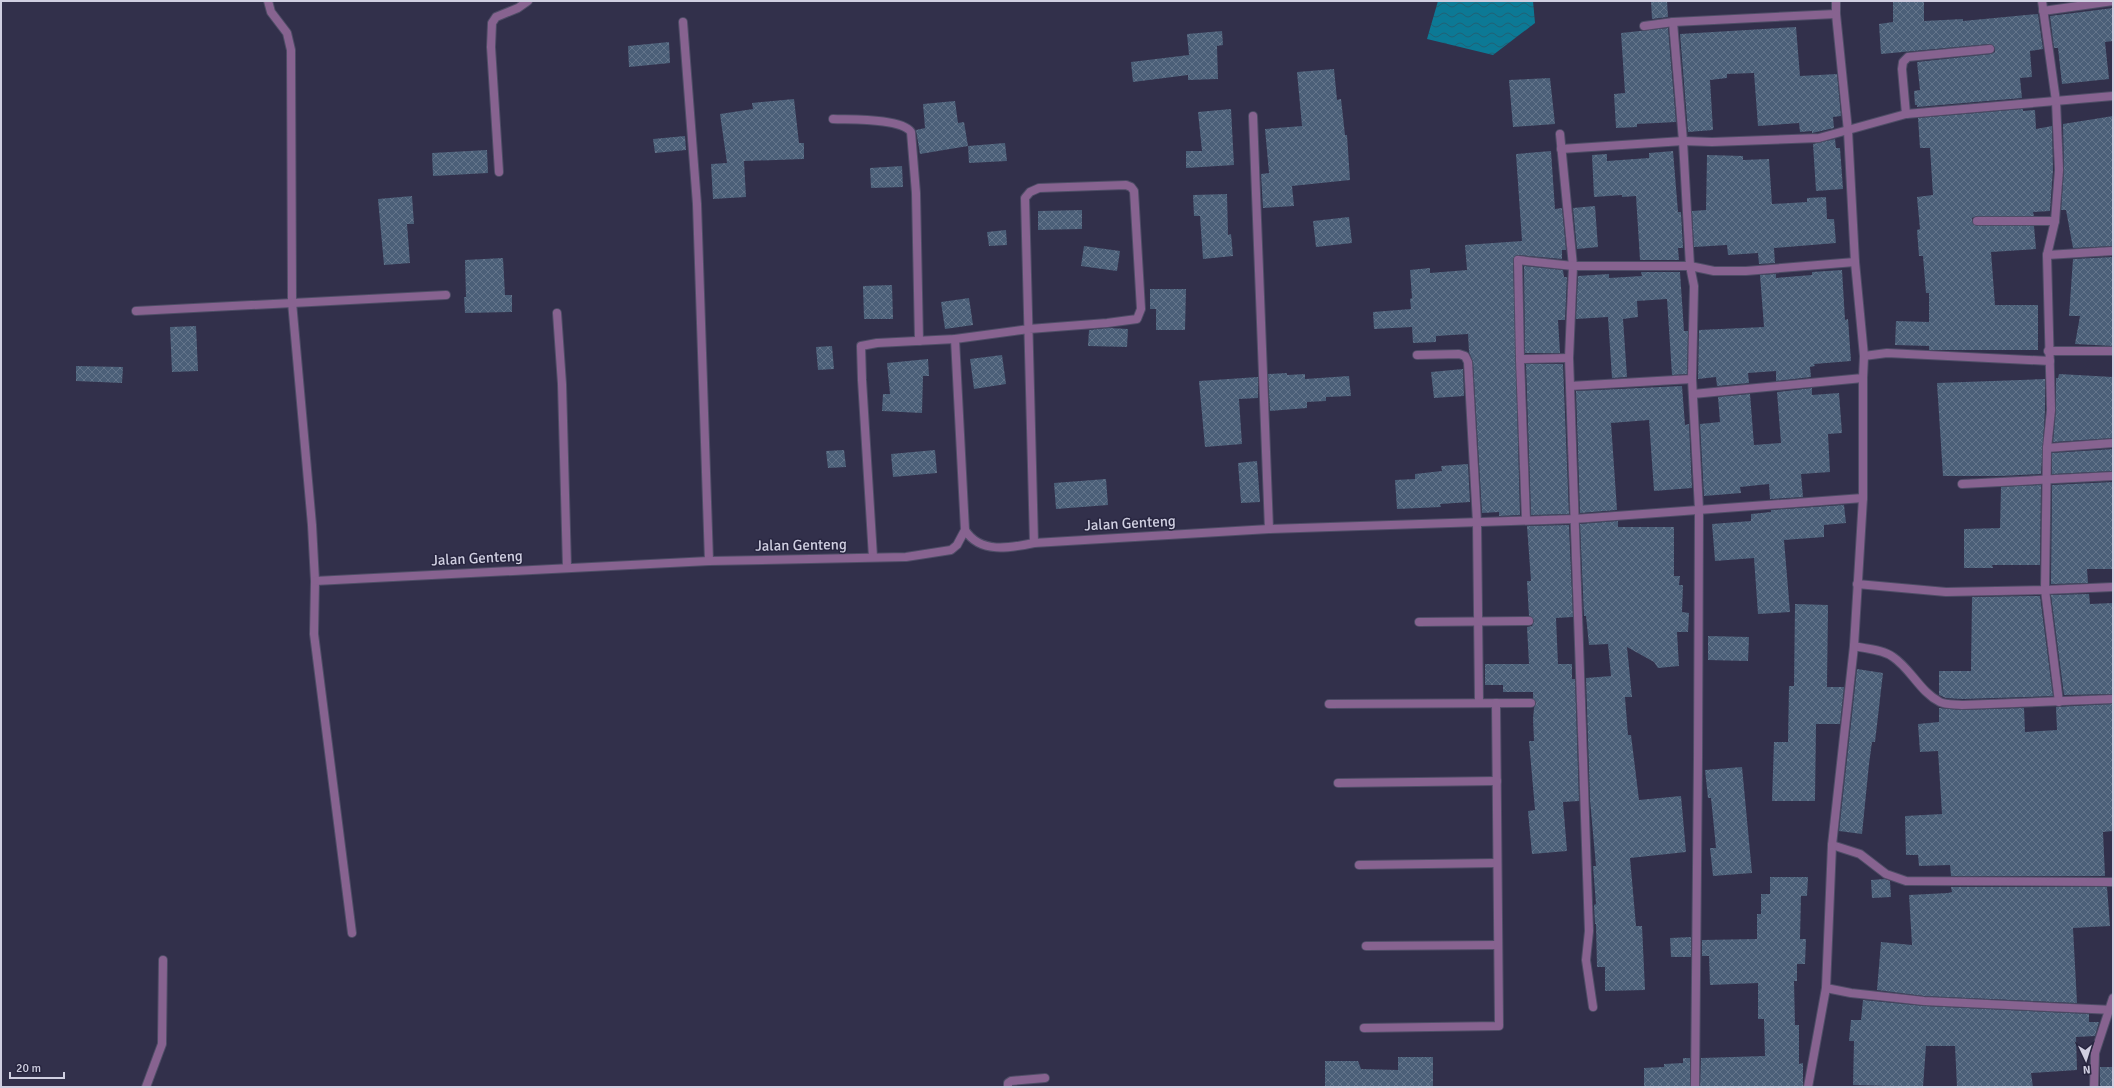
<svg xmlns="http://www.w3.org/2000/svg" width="2114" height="1088" font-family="Signika,sans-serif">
	<defs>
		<pattern id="water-waves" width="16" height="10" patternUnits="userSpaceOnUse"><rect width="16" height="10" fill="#0c7995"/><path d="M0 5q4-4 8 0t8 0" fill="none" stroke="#206175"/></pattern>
		<pattern id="building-cross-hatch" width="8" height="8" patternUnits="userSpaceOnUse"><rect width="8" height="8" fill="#4b5f78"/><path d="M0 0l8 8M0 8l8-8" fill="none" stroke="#64758b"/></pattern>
	</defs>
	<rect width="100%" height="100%" fill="#32304b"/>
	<polygon fill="url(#water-waves)" points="1438,1 1533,1 1535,23 1493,55 1427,39"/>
	<g fill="url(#building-cross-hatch)">
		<polygon points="1651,1 1667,1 1668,17 1652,19"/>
		<polygon points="1893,1 1924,1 1924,21 1963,19 1963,21 2038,14 2043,49 2030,51 2032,77 2020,78 2022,98 1917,107 1917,105 1915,105 1914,91 1920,90 1917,62 1991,54 1995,52 1995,48 1989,44 1881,54 1879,24 1893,22"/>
		<polygon points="2113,8 2113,41 2105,42 2109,79 2062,84 2058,48 2054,48 2050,16"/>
		<polygon points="1796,27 1800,76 1837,74 1841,116 1833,117 1834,128 1812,133 1812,131 1800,132 1799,123 1758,126 1754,73 1727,74 1727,78 1710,80 1713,130 1688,132 1680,34"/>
		<polygon points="1668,28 1676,122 1637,124 1637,127 1616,128 1614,94 1625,93 1621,33"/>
		<polygon points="1222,31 1223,45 1217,46 1218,79 1188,80 1188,75 1133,82 1131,62 1189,55 1187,34"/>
		<polygon points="669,42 670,63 629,67 628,46"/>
		<polygon points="1334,69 1337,100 1341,99 1345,135 1347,135 1350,180 1292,186 1294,206 1263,208 1261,174 1269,173 1265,129 1302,126 1297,72"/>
		<polygon points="1550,78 1555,124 1513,127 1509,80"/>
		<polygon points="794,99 799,143 804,143 804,159 744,161 746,197 713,199 711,164 727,163 720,114 753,109 752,103"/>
		<polygon points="955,101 958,123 964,122 968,146 920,154 916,130 925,128 923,104"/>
		<polygon points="1231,109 1234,165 1186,168 1186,151 1202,151 1198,112"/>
		<polygon points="2023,109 2023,111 2035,110 2036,129 2052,126 2053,170 2050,211 2033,212 2034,216 1977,216 1972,218 1972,221 1977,226 2034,226 2036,249 1991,252 1995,305 2038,305 2038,350 1929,350 1929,346 1895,345 1896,321 1929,322 1929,293 1926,293 1923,256 1919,256 1917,230 1920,229 1917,197 1933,195 1930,148 1920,148 1918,118"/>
		<polygon points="2113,116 2113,246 2073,248 2066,210 2061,210 2064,170 2063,124"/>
		<polygon points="685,136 686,150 655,153 653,139"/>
		<polygon points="1835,139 1836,148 1840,148 1843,189 1816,191 1813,144"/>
		<polygon points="1005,143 1007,161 969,163 968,146"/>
		<polygon points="487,150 488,173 433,176 432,153"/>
		<polygon points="1551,151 1555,209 1562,208 1566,250 1562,250 1562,259 1519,255 1513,259 1520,515 1499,516 1499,512 1482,513 1473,362 1469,352 1468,334 1436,336 1436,342 1413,343 1412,327 1374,329 1373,312 1411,309 1410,299 1412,298 1410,270 1430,268 1430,273 1467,270 1465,245 1522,241 1516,154"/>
		<polygon points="1673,151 1678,212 1681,212 1683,248 1678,248 1679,260 1640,260 1636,196 1622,197 1622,195 1594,197 1592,155 1607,154 1607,161 1649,158 1649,153"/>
		<polygon points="1707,155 1743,156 1743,160 1769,159 1772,204 1807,202 1807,198 1826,197 1827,219 1834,219 1836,243 1774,248 1775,263 1759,264 1758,253 1728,255 1727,245 1694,247 1692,211 1706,210"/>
		<polygon points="902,166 903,187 871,188 870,168"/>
		<polygon points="1227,194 1228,235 1231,234 1233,256 1203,259 1200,216 1194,216 1193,195"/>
		<polygon points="412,196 414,224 407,224 410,263 384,265 378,199"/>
		<polygon points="1595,206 1598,247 1577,249 1573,208"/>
		<polygon points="1082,210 1082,229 1038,230 1038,211"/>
		<polygon points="1349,217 1352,243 1316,247 1313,221"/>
		<polygon points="1006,230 1007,245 989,246 987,232"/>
		<polygon points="1084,246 1120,251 1117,271 1081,266"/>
		<polygon points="2113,257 2113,346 2075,344 2080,316 2069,316 2073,259"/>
		<polygon points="503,258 505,295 512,295 512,312 465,313 464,297 466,297 465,260"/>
		<polygon points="1524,266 1563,270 1564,277 1567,277 1565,320 1558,320 1560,353 1525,353"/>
		<polygon points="1842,270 1845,320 1848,319 1851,361 1814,364 1815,366 1810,367 1811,377 1776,381 1776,371 1748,373 1749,383 1717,386 1716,377 1698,379 1699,330 1764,327 1760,275 1776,274 1776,278 1812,275 1812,272"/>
		<polygon points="1641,272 1680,272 1684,331 1688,331 1687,374 1672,375 1667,299 1637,301 1638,317 1623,319 1627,377 1612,378 1608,317 1576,319 1578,276 1609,274 1609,278 1642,276"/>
		<polygon points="892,285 893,319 864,319 863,286"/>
		<polygon points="1150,289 1186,289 1185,330 1156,330 1156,309 1150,309"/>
		<polygon points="969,298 973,325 945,329 941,302"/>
		<polygon points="196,326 198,371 172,372 170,327"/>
		<polygon points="1109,328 1128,329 1127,347 1088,346 1089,330"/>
		<polygon points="832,346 834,369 818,370 816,347"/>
		<polygon points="1002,355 1006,384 974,389 970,359"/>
		<polygon points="928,359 929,376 923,376 922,413 882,411 883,394 890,394 887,363"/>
		<polygon points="1526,364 1563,364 1569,514 1531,515"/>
		<polygon points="76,366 123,367 122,383 76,381"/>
		<polygon points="1463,369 1464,396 1434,398 1431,372"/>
		<polygon points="1287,373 1287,375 1305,374 1305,379 1349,376 1351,396 1326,397 1326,401 1307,402 1307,408 1270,411 1268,374"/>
		<polygon points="2059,374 2113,377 2113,438 2053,442 2056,410 2056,378 2058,378"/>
		<polygon points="1258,377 1258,398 1239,399 1242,444 1205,447 1199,381"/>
		<polygon points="2045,379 2045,410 2041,474 2001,476 1943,476 1937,383"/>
		<polygon points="1682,386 1685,425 1689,424 1692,488 1654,491 1649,420 1611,423 1617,510 1580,513 1576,391"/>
		<polygon points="1812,388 1812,395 1839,393 1842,433 1828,434 1830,472 1801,474 1803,497 1770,499 1769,484 1740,487 1741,493 1704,496 1700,424 1720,422 1718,397 1750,394 1754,445 1781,443 1777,392"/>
		<polygon points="2113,449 2113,471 2052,474 2052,453"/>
		<polygon points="844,450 846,467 828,468 826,451"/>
		<polygon points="935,450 937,473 893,477 891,454"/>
		<polygon points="1257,461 1260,502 1241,503 1238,463"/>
		<polygon points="1468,464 1470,502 1440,504 1441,507 1397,509 1395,480 1415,479 1415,474 1442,471 1441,466"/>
		<polygon points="1106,479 1108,505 1056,509 1054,483"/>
		<polygon points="2113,482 2113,569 2087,569 2088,583 2051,584 2052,485"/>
		<polygon points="2041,485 2040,565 1992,565 1993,568 1964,568 1964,529 2000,528 2001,487"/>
		<polygon points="1844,505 1846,523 1824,525 1824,537 1784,540 1790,612 1758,614 1754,558 1715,561 1712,524 1751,521 1751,514 1771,512 1771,510"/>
		<polygon points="1618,521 1618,527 1674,527 1674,576 1680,576 1679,585 1683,585 1682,612 1689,613 1688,632 1677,632 1679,666 1658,668 1654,662 1627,647 1632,697 1625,697 1628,735 1631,735 1639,800 1681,796 1686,852 1630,858 1636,926 1642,926 1645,990 1605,991 1605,967 1597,967 1596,924 1595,924 1594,905 1596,904 1593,866 1596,866 1590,800 1586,678 1611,676 1608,644 1589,645 1586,616 1584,616 1580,524"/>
		<polygon points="1569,525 1573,617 1556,618 1558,664 1572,664 1572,679 1575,679 1579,801 1563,802 1567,851 1532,854 1528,811 1535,810 1529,741 1534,741 1533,719 1534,708 1536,703 1533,698 1533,692 1503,692 1503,685 1485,685 1485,664 1529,664 1527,627 1532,626 1534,621 1529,616 1527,581 1531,581 1527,526"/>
		<polygon points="2089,594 2090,604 2113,603 2113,694 2064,695 2051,595"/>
		<polygon points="2033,596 2040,596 2053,696 1962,699 1946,698 1939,695 1939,671 1971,671 1972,597"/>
		<polygon points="1795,604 1828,605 1827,687 1844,687 1840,724 1816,724 1815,801 1772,801 1774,742 1788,742 1789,686 1794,686"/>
		<polygon points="1708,636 1749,637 1748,661 1708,660"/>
		<polygon points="1857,669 1883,673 1875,742 1872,742 1869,764 1862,834 1839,831"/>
		<polygon points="2113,704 2113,831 2103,832 2105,876 1951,876 1950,865 1919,866 1918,855 1906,855 1905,816 1942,814 1938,751 1920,752 1918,724 1939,722 1939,708 1962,710 2024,708 2025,732 2057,730 2056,707"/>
		<polygon points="1742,767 1752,873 1713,876 1710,848 1716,848 1711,798 1708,798 1705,770"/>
		<polygon points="1770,877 1808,877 1807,896 1801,896 1800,939 1806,939 1805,964 1797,964 1797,981 1794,981 1795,1025 1799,1025 1799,1064 1803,1063 1803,1087 1700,1087 1701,1058 1765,1056 1764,1019 1758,1019 1758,983 1710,985 1709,956 1702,956 1702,940 1757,939 1757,914 1761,914 1761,894 1770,894"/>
		<polygon points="1885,879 1890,881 1891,897 1872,898 1871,880"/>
		<polygon points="1951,887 2107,887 2110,926 2073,928 2077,1003 1924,996 1877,990 1881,942 1912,945 1909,895 1948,893 1952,892"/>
		<polygon points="1691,937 1691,957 1671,957 1670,938"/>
		<polygon points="1863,1000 1924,1006 2089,1014 2089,1022 2099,1022 2095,1036 2076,1037 2077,1070 2031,1073 2033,1087 1957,1087 1955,1046 1926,1046 1923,1087 1853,1085 1854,1041 1849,1041 1851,1020 1861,1020"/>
		<polygon points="1398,1057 1433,1057 1433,1087 1325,1087 1325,1061 1358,1061 1361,1069 1398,1070"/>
		<polygon points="1683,1058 1690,1058 1690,1087 1644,1087 1644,1068 1664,1067 1664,1064 1683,1063"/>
		<polygon points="2100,1067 2113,1067 2113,1086 2100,1087"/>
	</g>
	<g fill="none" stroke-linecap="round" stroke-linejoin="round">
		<g stroke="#4e4d66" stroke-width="10">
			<g id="lane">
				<polyline points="1906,114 1902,69 1903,62 1908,57 1990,49"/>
				<path d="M833 119C850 120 901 118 911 132L916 193 919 341"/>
				<polyline points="1977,221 2055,221"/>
				<polyline points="1518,260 1520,359"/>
				<polyline points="557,313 562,384 567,567"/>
				<polyline points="2048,351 2113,351"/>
				<polyline points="2047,448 2113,443"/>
				<polyline points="146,1087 162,1044 163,960"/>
			</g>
		</g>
		<g stroke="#4e4d66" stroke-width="10">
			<g id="street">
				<polyline points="268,1 271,12 287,33 291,50 292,302 312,525 315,581 314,634 352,933"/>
				<polyline points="2042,1 2056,101 2059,170 2055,221 2047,255 2051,410 2047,448 2045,590 2059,702"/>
				<polyline points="2043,11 2113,1"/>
				<polyline points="683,22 697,204 709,561"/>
				<polyline points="1673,22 1683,141 1690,266 1694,286 1692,379 1699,509 1698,758 1695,1087"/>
				<polyline points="1644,26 1673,22 1836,14 1836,1"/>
				<polyline points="1253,116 1269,529"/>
				<polyline points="1560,134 1573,266 1569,358 1589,931 1586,960 1593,1007"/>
				<polyline points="1561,149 1683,141 1712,142 1819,138 1906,114 2113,96"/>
				<polyline points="499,172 491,47 492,23 496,17 518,8 528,1"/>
				<polyline points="2047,255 2113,251"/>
				<polyline points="1518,260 1573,266 1690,266 1714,271 1746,271 1855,262"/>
				<polyline points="136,311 446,295"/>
				<polyline points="955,339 965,530"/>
				<polyline points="1417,355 1459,354 1465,356 1468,362 1477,522 1479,703"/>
				<polyline points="1864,356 1887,353 2050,361"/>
				<polyline points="1570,386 1692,379"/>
				<polyline points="1693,394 1863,378 1864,356 1855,262 1848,131 1836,14"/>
				<polyline points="1962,484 2113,476"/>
				<polyline points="1526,520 1520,359 1569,358"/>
				<polyline points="873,557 862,380 861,346 877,343 955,339 1029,329 1107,323 1137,319 1141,309 1134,191 1131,187 1126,185 1039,188 1030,192 1025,198 1034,543"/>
				<path d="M315 581 709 561 906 557 951 550 957 545 965 530C980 554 1010 548 1034 543L1269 529 1574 519 1863 498"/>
				<polyline points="1857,584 1946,592 2045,590 2113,587"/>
				<polyline points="1419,622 1529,621"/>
				<path d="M1854 646C1866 649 1882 649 1893 657 1911 669 1920 692 1940 702 1946 705 1955 704 1962 705L2113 699"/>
				<polyline points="1329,704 1531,703"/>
				<polyline points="1338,783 1497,781"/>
				<polyline points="1832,845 1860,854 1886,874 1906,881 2113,882"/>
				<polyline points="1359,865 1497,863"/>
				<polyline points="1366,946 1498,945"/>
				<polyline points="1826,988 1851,993 1924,1001 2113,1010"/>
				<polyline points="1364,1028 1499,1026 1496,703"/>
				<polyline points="1008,1087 1008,1083 1011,1081 1045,1078"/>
				<polyline points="1808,1087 1826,988 1832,845 1854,646 1863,498 1863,378"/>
				<polyline points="2094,1087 2095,1053 2113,998"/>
			</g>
		</g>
		<use href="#lane" stroke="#876390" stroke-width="8"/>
		<use href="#street" stroke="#876390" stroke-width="8"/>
	</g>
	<g text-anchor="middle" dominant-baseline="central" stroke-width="3" stroke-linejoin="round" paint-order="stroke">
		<g font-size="15" fill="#d0cfe1" stroke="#282640">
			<text transform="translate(1130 523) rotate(-3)">Jalan Genteng</text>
			<text transform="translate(801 545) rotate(-1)">Jalan Genteng</text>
			<text transform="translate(477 558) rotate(-3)">Jalan Genteng</text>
		</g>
	</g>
	<rect width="2114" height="1088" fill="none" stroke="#d0cfe1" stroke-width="4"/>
	<g transform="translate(2086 1060) rotate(176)" stroke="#282640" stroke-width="3" paint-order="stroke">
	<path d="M0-3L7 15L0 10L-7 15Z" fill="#d0cfe1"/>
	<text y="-6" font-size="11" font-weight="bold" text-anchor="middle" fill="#d0cfe1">N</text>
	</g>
	<path d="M10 1072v6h54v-6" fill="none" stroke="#d0cfe1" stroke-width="2"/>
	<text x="16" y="1072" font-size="12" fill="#d0cfe1" stroke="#282640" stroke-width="3" paint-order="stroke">20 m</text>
</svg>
